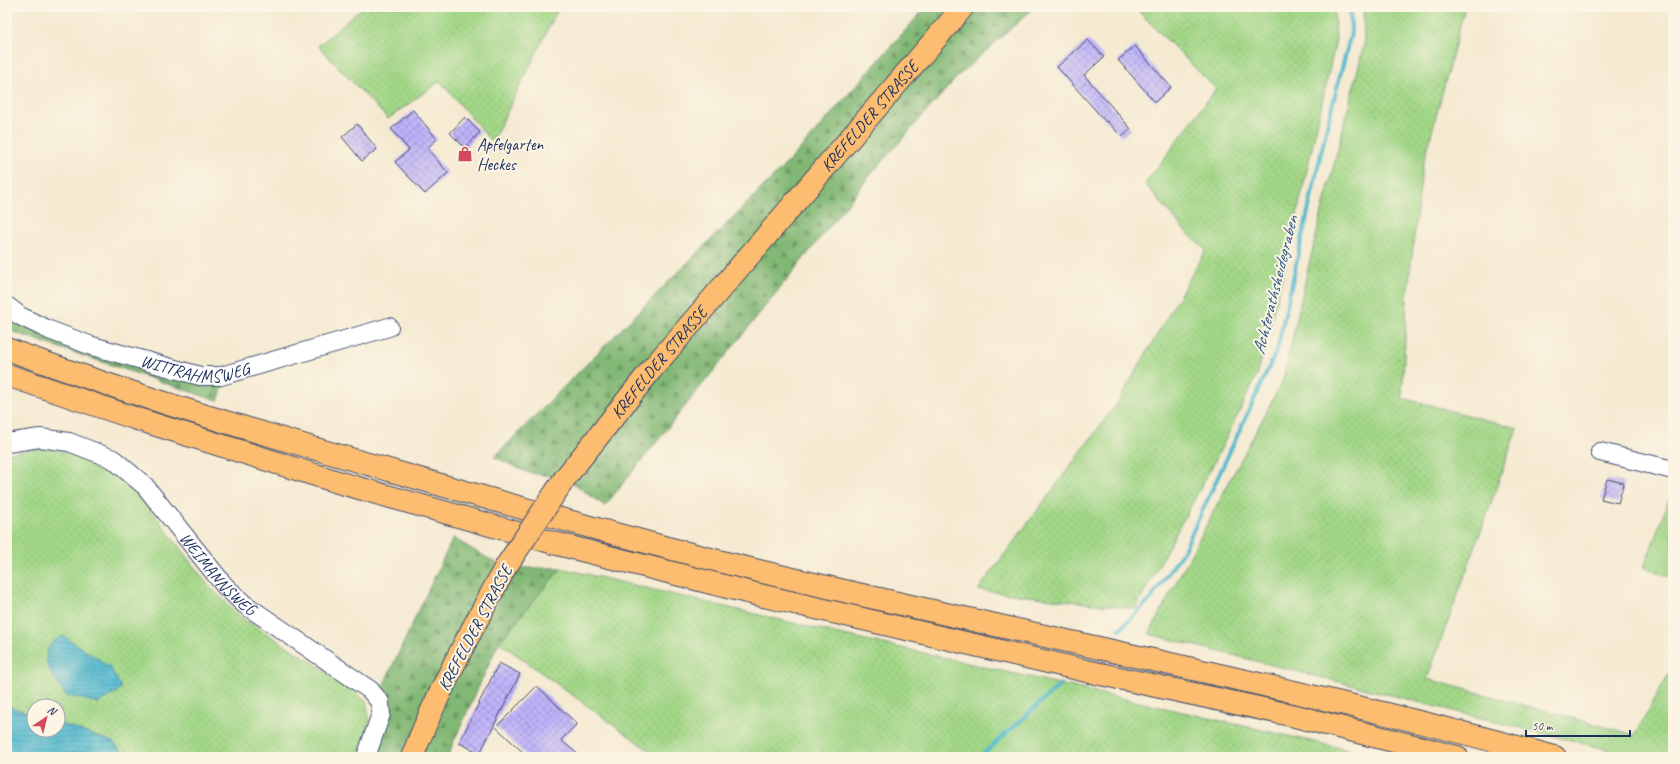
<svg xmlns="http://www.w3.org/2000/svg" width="1680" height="764" font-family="Caveat,sans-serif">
	<defs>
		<pattern id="grass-dots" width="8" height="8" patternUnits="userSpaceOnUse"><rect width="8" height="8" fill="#a3d787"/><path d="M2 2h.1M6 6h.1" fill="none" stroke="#8cb977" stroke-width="1.8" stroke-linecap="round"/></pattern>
		<pattern id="forest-firs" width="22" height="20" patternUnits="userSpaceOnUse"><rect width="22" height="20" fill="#82b874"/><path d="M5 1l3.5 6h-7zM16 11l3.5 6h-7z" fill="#6a9662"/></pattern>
		<pattern id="water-rules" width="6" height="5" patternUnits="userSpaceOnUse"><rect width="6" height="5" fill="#51b9cf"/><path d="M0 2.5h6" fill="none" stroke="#4297ab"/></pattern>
		<pattern id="building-cross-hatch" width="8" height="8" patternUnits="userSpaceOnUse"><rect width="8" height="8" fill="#c0b4fa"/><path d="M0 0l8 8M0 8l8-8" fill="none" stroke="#9b93ce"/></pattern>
	</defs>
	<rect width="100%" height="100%" fill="#fcf5e5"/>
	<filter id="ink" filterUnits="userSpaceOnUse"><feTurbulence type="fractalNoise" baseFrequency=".025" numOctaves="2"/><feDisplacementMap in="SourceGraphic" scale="8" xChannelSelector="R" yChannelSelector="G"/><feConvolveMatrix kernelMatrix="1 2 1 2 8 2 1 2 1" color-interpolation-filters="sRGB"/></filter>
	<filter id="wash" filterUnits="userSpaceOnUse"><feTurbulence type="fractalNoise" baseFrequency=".012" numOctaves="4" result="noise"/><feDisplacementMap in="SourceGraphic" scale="16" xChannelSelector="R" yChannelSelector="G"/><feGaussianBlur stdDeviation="0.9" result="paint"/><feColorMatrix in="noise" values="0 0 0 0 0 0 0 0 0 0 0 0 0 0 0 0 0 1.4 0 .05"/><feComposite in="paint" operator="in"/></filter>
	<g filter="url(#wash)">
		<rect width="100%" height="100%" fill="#f5ead1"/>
		<g fill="url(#grass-dots)" stroke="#5f8372">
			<polygon points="363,7 559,7 492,142 440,81 388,119 318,46"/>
			<polygon points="1134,7 1334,7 1336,40 1288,255 1258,373 1214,463 1135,609 978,590 1118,402 1206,250 1187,233 1145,184 1216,89"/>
			<polygon points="1363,7 1465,7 1422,169 1407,299 1402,398 1517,428 1485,520 1427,679 1635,735 1673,666 1673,757 1636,757 1149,634 1283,380 1309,264 1364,45"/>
			<polygon points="41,447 74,454 103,466 136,490 208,585 242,618 339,679 366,701 370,721 358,757 127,757 113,742 58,723 58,706 34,706 34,715 7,706 7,454"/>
			<polygon points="1673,489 1673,578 1644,567"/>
			<polygon points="561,568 840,634 1380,757 658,757 499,642"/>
		</g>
		<g fill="url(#forest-firs)" stroke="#4e7469">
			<polygon points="926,7 1035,7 958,76 873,172 605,506 565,478 529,473 494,457 792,158"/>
			<polygon points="7,314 224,383 218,401 7,330"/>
			<polygon points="453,538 505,568 561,568 499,642 451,748 450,757 372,757 387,719 382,688"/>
		</g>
		<g fill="url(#water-rules)" stroke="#367496">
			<path d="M63 636 110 667 121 687 117 692 98 703 65 695C56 680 37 660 52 643 54 640 60 638 63 636Z"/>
			<polygon points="7,706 34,715 34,730 58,730 58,723 113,742 127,757 7,757"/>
		</g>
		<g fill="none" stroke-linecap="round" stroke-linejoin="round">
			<g stroke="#51b9cf" stroke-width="4">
				<polyline points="1120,629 1150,600 1184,550 1277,350 1328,122 1351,33 1350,7"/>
				<polyline points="980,757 1061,684"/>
			</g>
		</g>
		<g id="blocks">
			<g fill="url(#building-cross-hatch)">
				<polygon points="1088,40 1104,57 1084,75 1131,129 1122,137 1107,121 1106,122 1057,67"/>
				<polygon points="1135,46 1171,87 1155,102 1118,60"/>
				<polygon points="413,110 437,139 427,148 448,173 425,194 395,162 409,150 391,129"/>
				<polygon points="465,117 480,132 465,148 450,133"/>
				<polygon points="357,124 377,149 362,161 342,137"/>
				<polygon points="1607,479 1624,483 1618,503 1601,499"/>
				<polygon points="499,663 520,674 480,753 459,743"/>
				<polygon points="537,686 577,724 561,740 581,757 528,757 496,727"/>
			</g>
		</g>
	</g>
	<g filter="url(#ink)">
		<use href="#blocks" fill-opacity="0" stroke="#3c4b6f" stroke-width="1"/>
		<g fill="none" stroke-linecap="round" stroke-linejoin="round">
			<g stroke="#3c4b6f" stroke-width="20">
				<g id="minor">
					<path id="s1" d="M7 306 20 316 49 330 92 346 200 376H221L389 327"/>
					<path id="s2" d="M7 443 40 438 69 442 113 459 145 486 224 585 244 604 370 690 380 702 381 714 366 757"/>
					<polyline points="1600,452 1673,470"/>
				</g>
			</g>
			<g stroke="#3c4b6f" stroke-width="24">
				<g id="major">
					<path id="s3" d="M565 478 651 370 963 7"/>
					<path d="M412 757C438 691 471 631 505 568"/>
				</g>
			</g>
			<g stroke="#3c4b6f" stroke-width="24">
				<g id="highway">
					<path d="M7 349C137 397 273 437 406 475 525 509 643 543 763 572 1027 635 1293 686 1555 757"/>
					<polyline points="7,375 134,418 341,483 550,542 759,595 1091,672 1295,716 1457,757"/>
				</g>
			</g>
			<use href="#minor" stroke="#fff" stroke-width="18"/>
			<use href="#major" stroke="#fcbd6f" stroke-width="22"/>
			<use href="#highway" stroke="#fcbd6f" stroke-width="22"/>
			<g stroke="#3c4b6f" stroke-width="24" stroke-linecap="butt">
				<polyline id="major-bridge" points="505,568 565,478"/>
			</g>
			<use href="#major-bridge" stroke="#fcbd6f" stroke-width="22"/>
		</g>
	</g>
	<defs>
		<g id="shop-bare" transform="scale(1.2)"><path d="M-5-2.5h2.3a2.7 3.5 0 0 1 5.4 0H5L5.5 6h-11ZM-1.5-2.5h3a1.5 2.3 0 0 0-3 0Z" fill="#d1495b" stroke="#fcf5e5" stroke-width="2.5" paint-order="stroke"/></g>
	</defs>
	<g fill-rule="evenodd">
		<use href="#shop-bare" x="465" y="154"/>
	</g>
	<g text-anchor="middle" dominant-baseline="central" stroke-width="4" stroke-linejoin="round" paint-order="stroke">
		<g font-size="17" fill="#1b2f5e" stroke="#fcf5e5">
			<text stroke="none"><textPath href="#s3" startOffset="473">KREFELDER STRASSE</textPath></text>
			<text stroke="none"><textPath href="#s1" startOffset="201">WITTRAHMSWEG</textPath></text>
			<text stroke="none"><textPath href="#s3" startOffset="149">KREFELDER STRASSE</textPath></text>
			<text stroke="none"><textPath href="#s2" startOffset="266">WEIMANNSWEG</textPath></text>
			<text transform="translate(475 628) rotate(-62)">KREFELDER STRASSE</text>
		</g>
		<g font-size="17" fill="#1b2f5e" stroke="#fcf5e5" text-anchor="start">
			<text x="477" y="144">Apfelgarten<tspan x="477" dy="20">Heckes</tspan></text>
		</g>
		<g font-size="18" font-style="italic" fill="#2b5880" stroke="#fcf5e5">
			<text transform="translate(1275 285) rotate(-76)">Achterathsheidegraben</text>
		</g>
	</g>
	<rect width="1680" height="764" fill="none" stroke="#fcf5e5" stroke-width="24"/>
	<g transform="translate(46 718) rotate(35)"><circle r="19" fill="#fcf5e5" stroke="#a2a6af"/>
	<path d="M0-3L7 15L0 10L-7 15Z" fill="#d1495b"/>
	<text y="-6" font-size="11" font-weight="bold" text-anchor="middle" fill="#1b2f5e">N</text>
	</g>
	<path d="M1526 730v6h104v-6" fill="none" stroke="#1b2f5e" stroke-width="2"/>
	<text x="1532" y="730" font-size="12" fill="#1b2f5e" stroke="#fcf5e5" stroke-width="3" paint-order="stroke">50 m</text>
</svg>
